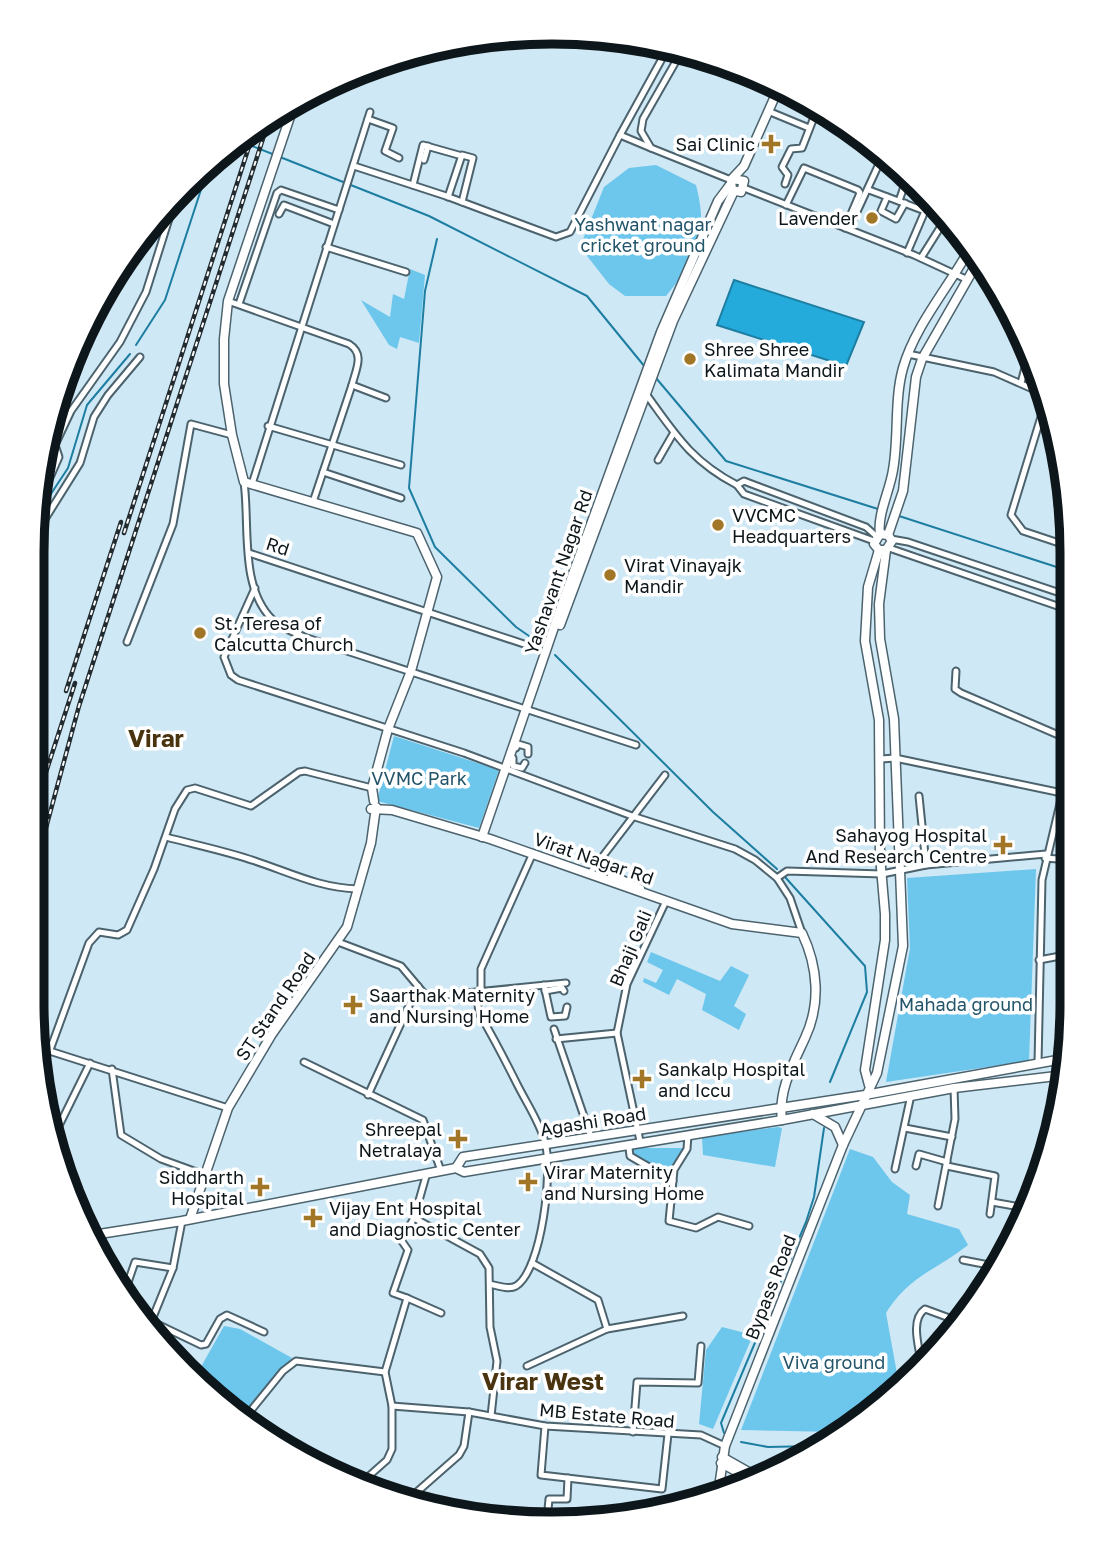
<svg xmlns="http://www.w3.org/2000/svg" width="1104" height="1556" font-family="'Golos Text',sans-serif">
	<rect width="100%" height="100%" fill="#cee8f5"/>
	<g fill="#6dc6ec">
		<path d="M656 165 696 185C709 235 697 258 666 296H625L609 284 580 247 604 187 629 168Z"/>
		<polygon points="410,269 425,275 419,343 400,337 397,349 389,345 361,300 390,317 393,294 404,299"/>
		<polygon points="394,736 499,770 479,828 377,801"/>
		<polygon points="1036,869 1029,1061 886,1082 910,948 907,878"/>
		<polygon points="651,952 720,981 731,966 749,975 734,1006 746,1014 739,1030 702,1010 706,994 677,979 669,995 643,982 644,978 656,983 663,970 647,962"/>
		<polygon points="778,1127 782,1128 775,1167 703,1155 702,1137"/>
		<polygon points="633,1148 687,1148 669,1173 665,1174 633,1155"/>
		<path d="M850 1149 873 1157 892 1182 910 1195 907 1214 959 1229 968 1245C934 1272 911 1274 886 1313L900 1390 895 1396 836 1432 741 1430Z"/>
		<polygon points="224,1326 240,1329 292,1358 241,1417 209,1396 196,1381 202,1365"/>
		<polygon points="722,1327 753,1335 713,1429 699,1424 706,1350"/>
	</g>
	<polygon fill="#24abdb" stroke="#1d7ea1" stroke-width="2" points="734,280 864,322 846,366 717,325"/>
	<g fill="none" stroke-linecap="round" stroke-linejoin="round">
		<g stroke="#1d7ea1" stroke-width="2">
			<polyline points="237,140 275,155"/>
			<polyline points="280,157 429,216 587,296 645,367"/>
			<polyline points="437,239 425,291 409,488 435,547 516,627 545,647"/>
			<polyline points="136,345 165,300 211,159"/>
			<polyline points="656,378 726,461 878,509"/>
			<polyline points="41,509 68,468 87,405 130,354"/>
			<polyline points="896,515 1069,571"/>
			<polyline points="555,655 713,812 777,869"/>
			<polyline points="785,877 865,966 867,992 830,1082"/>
			<polyline points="724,1433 721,1423 806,1222 814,1197 824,1128"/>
			<polyline points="741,1442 768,1447 814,1446"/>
		</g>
		<g stroke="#4c636e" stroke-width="9">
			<g id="street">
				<polyline points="683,49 643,119 641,131 651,148 731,180"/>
				<polyline points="817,109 828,114"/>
				<polyline points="768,111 809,128"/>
				<polyline points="368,119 393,128 385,151 399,158"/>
				<polyline points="620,135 669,46"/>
				<polyline points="424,160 428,146"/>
				<polyline points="354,166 446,196 556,237 570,232 620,135 651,148"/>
				<polyline points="898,174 911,178"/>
				<polyline points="785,184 788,175 782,167 791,149 802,148 818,107"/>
				<polyline points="413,185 423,145 462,156"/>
				<polyline points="744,188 914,255 968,280"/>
				<polyline points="869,190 925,211"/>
				<polyline points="448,197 462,155 473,158 462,202"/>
				<polyline points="887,197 881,211 896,219 905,203"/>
				<polyline points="899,201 908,175"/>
				<polyline points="786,205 804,168 858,190 860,193 845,228"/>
				<polyline points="279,214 284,205 334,224"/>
				<polyline points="849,229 884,153"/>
				<polyline points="326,247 406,272"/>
				<polyline points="907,253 931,197"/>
				<polyline points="921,258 948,215"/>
				<path d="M228 301 349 344C365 354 356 369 352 385L386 398"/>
				<polyline points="239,304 277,193 281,190 339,210"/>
				<polyline points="908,354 994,372 1044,394"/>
				<polyline points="1021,383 1030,348"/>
				<path d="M646 394C675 434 691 461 737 485"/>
				<polyline points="1048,409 1044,407 1011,515 1023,531 1068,546"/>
				<polyline points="268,426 401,465"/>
				<polyline points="55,445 71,411 120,342 146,292 174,203"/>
				<polyline points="658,460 673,434"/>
				<polyline points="323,472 401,498"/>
				<polyline points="1066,476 1058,505 1068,510"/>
				<path d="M244 482C250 524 239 588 273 620 282 629 296 633 307 638L636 745"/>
				<polyline points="252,484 370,112"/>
				<polyline points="41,498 59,457 55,445 45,440"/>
				<polyline points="313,502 352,385"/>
				<polyline points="40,527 80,463 94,417 108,395 140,357"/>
				<polyline points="891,539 908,542 1069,596"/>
				<polyline points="874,541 744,494 737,485 744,481 749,483 866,527 876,536"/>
				<polyline points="889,548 1069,610"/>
				<polyline points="249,553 539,649"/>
				<polyline points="255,588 224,657 231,675 238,680 464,753 632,816 735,849 755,860 777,878 790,898 802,933"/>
				<polyline points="127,642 173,524 191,424 232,435"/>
				<polyline points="956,671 955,689 961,693 1070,740"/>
				<polyline points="516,748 518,744 528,747 528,754"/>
				<polyline points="513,758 513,766 522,768 525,763"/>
				<polyline points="881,759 895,758 1062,793"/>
				<polyline points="919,796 926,865"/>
				<polyline points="1067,827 1070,814"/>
				<path d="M166 837C196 845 226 851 255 861 291 873 320 888 358 889"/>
				<polyline points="1045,858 1070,860"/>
				<polyline points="590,873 665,775"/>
				<polyline points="777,878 787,871 882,874 926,865 1046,854"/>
				<polyline points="338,942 401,966 427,997 566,983"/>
				<polyline points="1039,960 1071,954"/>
				<polyline points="544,985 551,1017 565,1016 567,1007"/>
				<polyline points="545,991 562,988 564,991"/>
				<polyline points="481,992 481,969 533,853"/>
				<path d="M477 998 479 1013C493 1037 505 1060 517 1084 527 1104 539 1121 545 1142 553 1170 542 1270 516 1286 509 1290 498 1286 490 1284"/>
				<polyline points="554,1029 591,1137"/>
				<polyline points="556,1039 617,1033"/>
				<polyline points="37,1047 228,1108"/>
				<polyline points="50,1050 89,943 99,932 118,935 127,930 154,869 175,809 187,790 195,788 251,806 299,772 305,771 372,788"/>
				<polyline points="304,1062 423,1120 441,1171"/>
				<polyline points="1038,1063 1042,880 1070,761"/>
				<polyline points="112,1069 121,1135 161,1159 205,1175"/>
				<polyline points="368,1095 418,986"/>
				<polyline points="1057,1124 1060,1059"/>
				<polyline points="905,1128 952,1137"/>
				<polyline points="688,1135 687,1149 674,1170 669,1221 696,1228 718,1217 749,1226"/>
				<polyline points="640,1141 617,1033 627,984 666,901"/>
				<polyline points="51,1142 90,1063"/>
				<polyline points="629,1148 630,1156 673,1181"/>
				<polyline points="916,1166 919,1154 947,1162"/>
				<polyline points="947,1166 995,1176 990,1214"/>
				<polyline points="895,1169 911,1095"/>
				<polyline points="992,1202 1026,1208 1032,1173"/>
				<polyline points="938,1206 955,1119 954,1088"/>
				<polyline points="414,1218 480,1254 489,1268 490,1327 497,1361 491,1416"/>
				<polyline points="963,1260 999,1267"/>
				<polyline points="532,1263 598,1300 607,1329"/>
				<polyline points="123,1297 135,1262 173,1268"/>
				<polyline points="407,1298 441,1313"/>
				<polyline points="153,1322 201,1345 206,1344 220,1319 227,1315 264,1332"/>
				<polyline points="149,1327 173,1268 182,1221"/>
				<polyline points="527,1366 607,1329 683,1316"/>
				<path d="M922 1367C920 1350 909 1320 925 1309L963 1323"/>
				<polyline points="392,1406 469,1412 545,1426 701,1435 725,1446"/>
				<polyline points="244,1419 283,1371 296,1361 385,1372"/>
				<polyline points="545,1426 541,1475 662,1489 668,1434"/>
				<polyline points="633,1432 637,1382 698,1383 701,1346"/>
				<polyline points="361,1483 387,1460 392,1449 392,1406 385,1372 407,1298 393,1293 408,1250 401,1240 414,1218 426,1176"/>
				<polyline points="410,1498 459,1455 464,1446 469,1412"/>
				<polyline points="547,1520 549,1499 567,1499 568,1478"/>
			</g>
		</g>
		<g stroke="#4c636e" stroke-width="11">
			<g id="secondary">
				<polyline points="296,99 228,301 224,339 224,384 232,435 244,482 417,533 437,577 411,671 388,729 372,788 374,801"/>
				<polyline points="733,179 744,181 741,192 732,190 731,180 744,166 780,85"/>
				<path d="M880 534C877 515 890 490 893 470 899 437 894 400 903 368 915 326 948 288 969 250"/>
				<polyline points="888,535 903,491 916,377 922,359 977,263"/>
				<polyline points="560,625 673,321 734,191"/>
				<path d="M371 809 392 810 490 839 732 924 802 933C818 967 821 1004 805 1038 793 1064 778 1091 782 1120"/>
				<polyline points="482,837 563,601 661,332 718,201 730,185"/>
				<polyline points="612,875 640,889"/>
				<polyline points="869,1085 865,1070 885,940 885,914 880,856 879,720 865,641 868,587 879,550"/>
				<polyline points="813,1114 835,1127 843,1145"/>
				<polyline points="456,1168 463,1157 865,1095 1068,1058"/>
				<polyline points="190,1219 228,1108 272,1034 347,927 371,843 376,807"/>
				<polyline points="93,1235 182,1221 456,1168 464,1172 782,1120 954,1088 1065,1075"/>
				<polyline points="722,1457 761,1479"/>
				<polyline points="721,1463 756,1482"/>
				<polyline points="718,1494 725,1446 843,1145 877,1073 903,946 894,719 880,639 879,604 886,550 892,541 888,535 880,534 874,544 879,550 886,550"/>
			</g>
		</g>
		<use href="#street" stroke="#fff" stroke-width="5"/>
		<use href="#secondary" stroke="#fff" stroke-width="8"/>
		<g stroke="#212b30" stroke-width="4.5">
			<g id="rail">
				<polyline points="124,533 255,128"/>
				<polyline points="66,691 121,522"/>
				<polyline points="35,806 75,683"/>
				<polyline points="34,872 79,706 270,117"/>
			</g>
		</g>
		<use href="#rail" stroke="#fff" stroke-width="2" stroke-dasharray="5" stroke-linecap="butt"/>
	</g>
	<g fill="#a27627" stroke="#fff" stroke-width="2.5">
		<path d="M767.5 133.5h7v7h7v7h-7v7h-7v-7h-7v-7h7z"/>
		<circle cx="872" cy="218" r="7"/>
		<circle cx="690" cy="359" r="7"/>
		<circle cx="718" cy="525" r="7"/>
		<circle cx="610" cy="575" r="7"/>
		<circle cx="200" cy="633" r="7"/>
		<path d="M999.5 834.5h7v7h7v7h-7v7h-7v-7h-7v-7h7z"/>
		<path d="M349.5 994.5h7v7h7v7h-7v7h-7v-7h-7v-7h7z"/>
		<path d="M638.5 1068.5h7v7h7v7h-7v7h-7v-7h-7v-7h7z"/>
		<path d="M454.5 1128.5h7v7h7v7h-7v7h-7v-7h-7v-7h7z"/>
		<path d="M524.5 1171.5h7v7h7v7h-7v7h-7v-7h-7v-7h7z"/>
		<path d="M256.5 1176.5h7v7h7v7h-7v7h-7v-7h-7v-7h7z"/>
		<path d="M309.5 1207.5h7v7h7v7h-7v7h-7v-7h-7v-7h7z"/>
	</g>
	<g text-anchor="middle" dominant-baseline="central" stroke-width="7" stroke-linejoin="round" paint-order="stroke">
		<g font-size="18" fill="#0d161a" stroke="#fff" text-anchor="start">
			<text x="755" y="144" text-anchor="end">Sai Clinic</text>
			<text x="858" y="218" text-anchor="end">Lavender</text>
			<text x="704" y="349">Shree Shree<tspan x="704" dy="21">Kalimata Mandir</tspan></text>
			<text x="732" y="515">VVCMC<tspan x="732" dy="21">Headquarters</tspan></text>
			<text x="624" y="565">Virat Vinayajk<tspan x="624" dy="21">Mandir</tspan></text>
			<text x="214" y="623">St. Teresa of<tspan x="214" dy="21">Calcutta Church</tspan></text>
			<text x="987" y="835" text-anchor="end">Sahayog Hospital<tspan x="987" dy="21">And Research Centre</tspan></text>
			<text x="369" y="995">Saarthak Maternity<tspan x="369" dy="21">and Nursing Home</tspan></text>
			<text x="658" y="1069">Sankalp Hospital<tspan x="658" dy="21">and Iccu</tspan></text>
			<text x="442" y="1129" text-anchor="end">Shreepal<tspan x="442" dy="21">Netralaya</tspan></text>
			<text x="544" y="1172">Virar Maternity<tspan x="544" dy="21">and Nursing Home</tspan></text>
			<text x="244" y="1177" text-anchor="end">Siddharth<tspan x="244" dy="21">Hospital</tspan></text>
			<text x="329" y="1208">Vijay Ent Hospital<tspan x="329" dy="21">and Diagnostic Center</tspan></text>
		</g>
		<g font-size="18" fill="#23556a" stroke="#fff">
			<text x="643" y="224">Yashwant nagar<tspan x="643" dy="21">cricket ground</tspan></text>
			<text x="419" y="778">VVMC Park</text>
			<text x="966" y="1004">Mahada ground</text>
			<text x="834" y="1362">Viva ground</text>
		</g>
		<g font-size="18" fill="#0d161a" stroke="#fff">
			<text transform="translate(278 546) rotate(18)">Rd</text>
			<text transform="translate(558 572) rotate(-71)">Yashavant Nagar Rd</text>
			<text transform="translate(594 858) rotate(19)">Virat Nagar Rd</text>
			<text transform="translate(630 948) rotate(-67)">Bhaji Gali</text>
			<text transform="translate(275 1006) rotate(-56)">ST Stand Road</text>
			<text transform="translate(593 1121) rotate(-9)">Agashi Road</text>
			<text transform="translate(770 1287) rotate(-69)">Bypass Road</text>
			<text transform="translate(607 1415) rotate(5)">MB Estate Road</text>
		</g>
		<g font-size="24" font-weight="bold" fill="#49340f" stroke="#fff">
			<text x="156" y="737">Virar</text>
			<text x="543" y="1380">Virar West</text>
		</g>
	</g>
	<path d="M0 0H1104V1556H0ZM552 44H552A508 508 0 0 1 1060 552V1004A508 508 0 0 1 552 1512H552A508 508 0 0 1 44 1004V552A508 508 0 0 1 552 44Z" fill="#fff" fill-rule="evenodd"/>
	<path fill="none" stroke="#0d161a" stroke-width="9" d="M552 44H552A508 508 0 0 1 1060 552V1004A508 508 0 0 1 552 1512H552A508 508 0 0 1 44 1004V552A508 508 0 0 1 552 44Z"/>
</svg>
